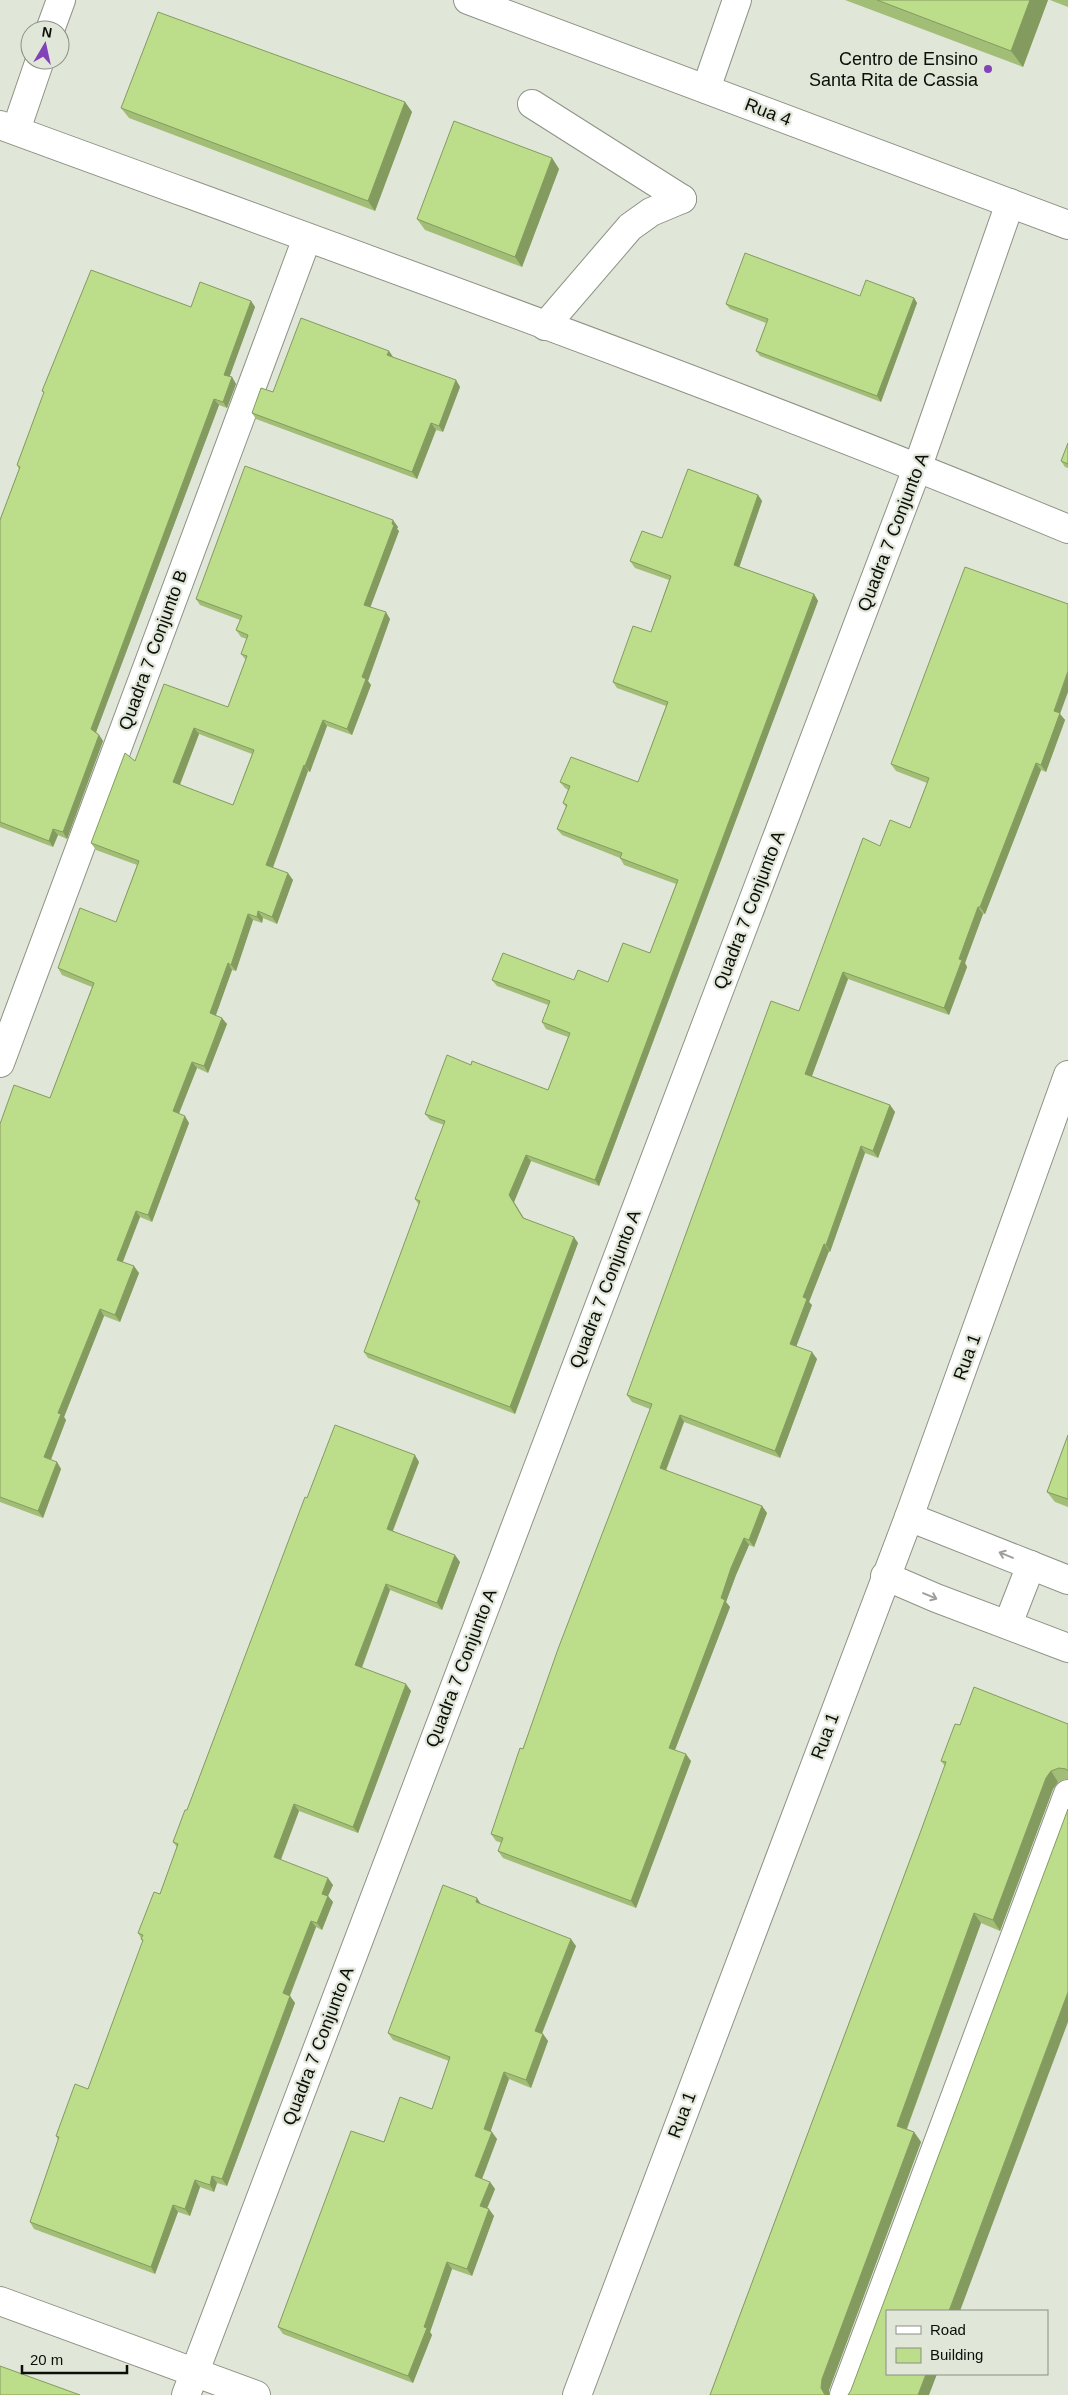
<svg xmlns="http://www.w3.org/2000/svg" width="1068" height="2395" font-family="Arial,sans-serif">
	<rect width="100%" height="100%" fill="#e0e7d8"/>
	<g fill="none" stroke-linecap="round" stroke-linejoin="round">
		<g stroke="#8d9385" stroke-width="30">
			<g id="minor">
				<polyline points="468,0 1068,225"/>
				<polyline points="50,30 61,0"/>
				<polyline points="706,89 737,0"/>
				<polyline points="532,104 682,199"/>
				<path d="M0 125C357 256 716 383 1068 529"/>
				<polyline points="16,130 40,60"/>
				<polyline points="545,326 630,227 651,212 682,199"/>
				<polyline points="0,1063 307,238"/>
				<polyline points="909,1517 1068,1580"/>
				<polyline points="885,1576 936,1598 1068,1648"/>
				<polyline points="1008,1624 1031,1565"/>
				<polyline points="0,2301 256,2395"/>
				<polyline points="186,2395 918,466 1010,203"/>
				<polyline points="577,2395 909,1517 1068,1075"/>
				<polyline points="844,2395 1068,1794"/>
			</g>
		</g>
		<use href="#minor" stroke="#fff" stroke-width="28"/>
	</g>
	<g fill="#a2be76" fill-rule="evenodd">
		<polygon points="845,0 1048,0 1023,67"/>
		<polygon points="1050,0 1068,0 1068,7"/>
		<polygon points="405,102 412,112 375,211 129,118 121,108"/>
		<polygon points="552,158 559,169 522,267 425,230 417,219"/>
		<polygon points="860,296 914,298 917,303 881,402 760,356 756,351 766,323 730,309 726,304"/>
		<polygon points="251,301 255,307 229,377 232,377 236,384 227,408 219,405 96,732 99,735 103,741 67,839 58,835 53,847 0,827 0,520 19,469 17,465 44,393 42,391 191,307"/>
		<polygon points="389,351 393,357 456,380 460,387 443,432 436,430 417,479 256,419 252,413 273,392"/>
		<polygon points="1068,443 1068,468 1065,467 1061,461"/>
		<polygon points="758,495 762,501 739,567 814,594 818,601 599,1186 531,1161 514,1202 524,1218 578,1243 515,1414 368,1358 364,1352 419,1205 415,1199 444,1125 430,1120 425,1114 471,1065 548,1090 568,1037 546,1029 542,1022 548,1005 497,986 492,980 574,980 608,982 650,953 676,884 624,865 620,858 562,835 557,829 566,807 563,803 568,790 565,788 560,782 638,782 666,706 617,688 613,682 651,632 669,580 635,568 630,561 662,538"/>
		<path d="M398 527 397 529 399 531 370 607 390 619 368 681 371 685 352 735 327 726 310 772 308 771 273 868 293 880 277 924 263 918 262 923 253 920 236 971 232 970 216 1015 227 1024 208 1073 197 1068 179 1114 189 1123 152 1222 140 1217 123 1262 139 1273 120 1322 104 1316 64 1417 66 1420 51 1460 57 1462 61 1469 43 1518 0 1502V1124L50 1098 92 987 62 975 58 968 116 922 137 865 96 850 91 843 135 761 228 707 246 660 241 654 247 639 241 637 236 630 240 620 200 605 196 599ZM199 734 252 754 233 805 180 785Z"/>
		<polygon points="1060,714 1065,720 1046,772 1041,770 985,914 983,914 965,963 967,967 949,1015 848,979 812,1076 890,1105 895,1112 878,1158 865,1153 830,1252 829,1251 809,1302 812,1305 796,1346 817,1359 780,1458 684,1422 666,1471 762,1506 767,1513 754,1547 749,1545 736,1575 726,1602 730,1607 675,1750 691,1761 636,1908 503,1858 498,1851 502,1843 496,1841 491,1834 650,1409 632,1402 627,1395 799,1011 880,846 910,828 927,783 896,771 891,764"/>
		<polygon points="1068,1435 1068,1507 1055,1502 1047,1492"/>
		<polygon points="419,1462 393,1531 460,1562 442,1610 390,1590 362,1668 411,1691 358,1833 299,1811 281,1860 333,1885 328,1896 333,1902 322,1930 316,1927 290,1996 295,2003 227,2186 217,2183 214,2192 200,2187 190,2216 178,2212 155,2274 34,2229 30,2222 58,2140 56,2136 88,2089 143,1942 141,1939 141,1938 138,1933 160,1894 177,1847 173,1842 187,1810 307,1498"/>
		<polygon points="1068,1724 1068,1779 1066,1779 1058,1782 1053,1789 1000,1931 981,1923 907,2129 914,2132 921,2142 829,2390 829,2395 710,2395 919,1836 945,1766 941,1761 960,1725"/>
		<polygon points="482,1905 576,1946 542,2034 543,2034 548,2041 531,2088 509,2079 490,2131 497,2139 482,2179 490,2182 495,2189 487,2209 494,2216 472,2276 452,2269 430,2332 432,2335 413,2383 283,2334 278,2327 384,2142 432,2109 449,2061 393,2040 388,2033"/>
	</g>
	<g fill="#849b60">
		<polygon points="1030,0 1048,0 1023,67 1011,51"/>
		<polygon points="405,102 412,112 375,211 368,201"/>
		<polygon points="552,158 559,169 522,267 515,257"/>
		<polygon points="914,298 917,303 881,402 877,396"/>
		<polygon points="251,301 255,307 228,381 224,375"/>
		<polygon points="389,351 393,357 387,355"/>
		<polygon points="232,377 236,384 227,408 223,402"/>
		<polygon points="456,380 460,387 443,432 439,426"/>
		<polygon points="214,399 219,405 95,735 91,729"/>
		<polygon points="431,423 436,430 417,479 412,472"/>
		<polygon points="758,495 762,501 738,571 734,565"/>
		<polygon points="393,520 398,527 397,529 399,531 369,611 364,605"/>
		<polygon points="814,594 818,601 599,1186 595,1180"/>
		<polygon points="386,612 390,619 368,681 371,685 352,735 347,729 362,677"/>
		<polygon points="1068,671 1068,692 1060,714 1065,720 1046,772 1041,765 1054,711"/>
		<polygon points="323,720 327,726 310,772 305,766"/>
		<polygon points="194,728 199,734 178,789 173,782"/>
		<polygon points="99,735 103,741 67,839 63,832"/>
		<polygon points="1036,763 1041,770 985,914 980,907"/>
		<polygon points="304,765 308,771 271,872 266,865"/>
		<polygon points="53,829 58,835 53,847 49,841"/>
		<polygon points="288,873 293,880 277,924 272,917"/>
		<polygon points="978,907 983,914 965,963 967,967 949,1015 944,1008 959,959"/>
		<polygon points="258,911 263,918 262,923 257,917"/>
		<polygon points="248,914 253,920 236,971 231,965"/>
		<polygon points="228,963 232,970 214,1020 210,1013"/>
		<polygon points="843,972 848,979 810,1081 805,1074"/>
		<polygon points="222,1018 227,1024 208,1073 204,1066"/>
		<polygon points="192,1062 197,1068 177,1118 173,1111"/>
		<polygon points="890,1105 895,1112 878,1158 873,1151"/>
		<polygon points="185,1116 189,1123 152,1222 148,1215"/>
		<polygon points="861,1146 865,1153 830,1252 826,1245"/>
		<polygon points="526,1155 531,1161 514,1202 527,1224 509,1195"/>
		<polygon points="136,1211 140,1217 121,1266 117,1260"/>
		<polygon points="574,1237 578,1243 515,1414 510,1407"/>
		<polygon points="824,1244 829,1251 809,1302 812,1305 795,1350 790,1344 803,1297"/>
		<polygon points="134,1266 139,1273 120,1322 115,1315"/>
		<polygon points="100,1309 104,1316 64,1417 66,1420 49,1464 44,1457 58,1413"/>
		<polygon points="812,1352 817,1359 780,1458 775,1451"/>
		<polygon points="680,1415 684,1422 664,1475 660,1468"/>
		<polygon points="415,1455 419,1462 391,1535 387,1529"/>
		<polygon points="57,1462 61,1469 43,1518 38,1511"/>
		<polygon points="762,1506 767,1513 754,1547 749,1540"/>
		<polygon points="744,1538 749,1545 736,1575 726,1602 730,1607 673,1755 669,1748 731,1568"/>
		<polygon points="455,1555 460,1562 442,1610 437,1603"/>
		<polygon points="386,1584 390,1590 360,1672 355,1665"/>
		<polygon points="406,1684 411,1691 358,1833 353,1827"/>
		<polygon points="686,1754 691,1761 636,1908 631,1901"/>
		<polygon points="1051,1771 1058,1782 1053,1789 1000,1931 993,1920 1046,1778"/>
		<polygon points="294,1804 299,1811 279,1864 274,1857"/>
		<polygon points="328,1878 333,1885 328,1896 333,1902 322,1930 317,1923 322,1894"/>
		<polygon points="477,1898 482,1906 476,1902"/>
		<polygon points="974,1913 981,1923 904,2136 897,2126"/>
		<polygon points="311,1921 316,1927 288,2000 283,1993"/>
		<polygon points="571,1939 576,1946 540,2038 535,2031"/>
		<polygon points="1068,1992 1068,2022 960,2311 949,2311"/>
		<polygon points="290,1996 295,2003 227,2186 222,2179"/>
		<polygon points="543,2034 548,2041 531,2088 526,2080"/>
		<polygon points="504,2072 509,2079 489,2136 484,2129"/>
		<polygon points="492,2132 497,2139 480,2184 475,2176"/>
		<polygon points="914,2132 921,2142 829,2390 829,2395 825,2395 821,2388 822,2379"/>
		<polygon points="212,2176 217,2183 214,2192 210,2185"/>
		<polygon points="195,2180 200,2187 190,2216 185,2209"/>
		<polygon points="490,2182 495,2189 485,2213 480,2206"/>
		<polygon points="173,2205 178,2212 155,2274 151,2267"/>
		<polygon points="489,2209 494,2216 472,2276 467,2269"/>
		<polygon points="447,2262 452,2269 430,2332 432,2335 413,2383 408,2376 424,2327"/>
		<polygon points="926,2374 937,2374 929,2395 918,2395"/>
	</g>
	<g fill="#bcdd89" stroke="#849b60" fill-rule="evenodd">
		<polygon points="877,0 1030,0 1011,51"/>
		<polygon points="158,12 405,102 368,201 121,108"/>
		<polygon points="454,121 552,158 515,257 417,219"/>
		<polygon points="745,253 860,296 866,280 914,298 877,396 756,351 768,319 726,304"/>
		<polygon points="91,270 191,307 200,282 251,301 224,375 232,377 223,402 214,399 91,729 99,735 63,832 53,829 49,841 0,822 0,520 20,467 17,465 44,392 42,391"/>
		<polygon points="301,318 389,351 387,355 456,380 439,426 431,423 412,472 252,413 261,388 273,392"/>
		<polygon points="1068,443 1068,464 1061,461"/>
		<path d="M245 466 393 520 392 524 394 525 364 605 386 612 362 677 366 679 347 729 323 720 305 766 304 765 266 865 288 873 272 917 258 911 257 917 248 914 231 965 228 963 210 1013 222 1018 204 1066 192 1062 173 1111 185 1116 148 1215 136 1211 117 1260 134 1266 115 1315 100 1309 58 1413 61 1414 44 1457 57 1462 38 1511 0 1497V1124L14 1085 50 1098 94 983 58 968 80 908 116 922 139 861 91 843 125 753 135 761 164 684 228 707 247 656 241 654 248 635 236 630 242 616 196 599ZM194 728 254 750 233 805 173 782Z"/>
		<polygon points="688,469 758,495 734,565 814,594 595,1180 526,1155 509,1195 523,1218 574,1237 510,1407 364,1352 420,1201 415,1199 445,1121 425,1114 447,1055 471,1065 472,1061 548,1090 570,1033 542,1022 550,1001 492,980 503,953 574,980 578,970 608,982 623,943 650,953 678,880 620,858 622,853 557,829 567,805 563,803 570,786 560,782 571,757 638,782 668,702 613,682 633,626 651,632 671,576 630,561 642,531 662,538"/>
		<polygon points="965,567 1068,604 1068,671 1054,711 1060,713 1041,765 1036,763 980,907 978,907 959,959 962,960 944,1008 843,972 805,1074 890,1105 873,1151 861,1146 826,1245 824,1244 803,1297 807,1299 790,1344 812,1352 775,1451 680,1415 660,1468 762,1506 749,1540 744,1538 731,1568 721,1598 725,1600 669,1748 686,1754 631,1901 498,1851 503,1838 491,1834 520,1748 523,1749 558,1649 652,1404 627,1395 771,1001 799,1011 863,838 880,846 890,820 910,828 929,778 891,764"/>
		<polygon points="335,1425 415,1455 387,1529 455,1555 437,1603 386,1584 355,1665 406,1684 353,1827 294,1804 274,1857 328,1878 322,1894 328,1896 317,1923 311,1921 283,1993 290,1996 222,2179 212,2176 210,2185 195,2180 185,2209 173,2205 151,2267 30,2222 59,2137 56,2136 75,2084 88,2089 143,1940 141,1939 143,1935 138,1933 154,1892 160,1894 178,1844 173,1842 185,1810 187,1810 305,1497 307,1498"/>
		<polygon points="1068,1435 1068,1499 1047,1492"/>
		<polygon points="974,1687 1068,1724 1068,1771 1066,1769 1059,1768 1051,1771 1046,1778 993,1920 974,1913 897,2126 914,2132 822,2379 821,2388 825,2395 710,2395 919,1836 946,1762 941,1761 955,1724 960,1725"/>
		<polygon points="1068,1809 1068,1992 949,2311 887,2311 887,2374 926,2374 918,2395 848,2395 851,2390"/>
		<polygon points="443,1885 477,1898 476,1902 571,1939 535,2031 543,2034 526,2080 504,2072 484,2129 492,2132 475,2176 490,2182 480,2206 489,2209 467,2269 447,2262 424,2327 427,2328 408,2376 278,2327 351,2131 384,2142 400,2097 432,2109 450,2057 388,2033"/>
		<polygon points="0,2366 80,2395 0,2395"/>
	</g>
	<defs><path id="oneway-shaft" d="M-6 0H5M1.5-3L5.5 0L1.5 3" fill="none" stroke-width="1.6" stroke-linecap="round" stroke-linejoin="round" transform="scale(1.25)"/></defs>
	<g stroke="#9e9f9d">
		<use href="#oneway-shaft" transform="translate(1006 1555) rotate(-158)"/>
		<use href="#oneway-shaft" transform="translate(930 1596) rotate(23)"/>
	</g>
	<circle fill="#8343b8" stroke="#e0e7d8" stroke-width="2" cx="988" cy="69" r="5"/>
	<g text-anchor="middle" dominant-baseline="central" stroke-width="4.5" stroke-linejoin="round" paint-order="stroke">
		<g font-size="18" fill="#0c0e09" stroke="#e0e7d8" text-anchor="end">
			<text x="978" y="59">Centro de Ensino<tspan x="978" dy="21">Santa Rita de Cassia</tspan></text>
		</g>
		<g font-size="18" fill="#0c0e09" stroke="#e0e7d8">
			<text transform="translate(768 112) rotate(21)">Rua 4</text>
			<text transform="translate(893 532) rotate(-69)">Quadra 7 Conjunto A</text>
			<text transform="translate(153 650) rotate(-70)">Quadra 7 Conjunto B</text>
			<text transform="translate(749 910) rotate(-69)">Quadra 7 Conjunto A</text>
			<text transform="translate(605 1289) rotate(-69)">Quadra 7 Conjunto A</text>
			<text transform="translate(967 1357) rotate(-70)">Rua 1</text>
			<text transform="translate(461 1668) rotate(-69)">Quadra 7 Conjunto A</text>
			<text transform="translate(825 1736) rotate(-69)">Rua 1</text>
			<text transform="translate(318 2046) rotate(-69)">Quadra 7 Conjunto A</text>
			<text transform="translate(682 2115) rotate(-69)">Rua 1</text>
		</g>
	</g>
	<rect x="886" y="2310" width="162" height="65" fill="#e0e7d8" stroke="#8b9085"/>
	<rect x="896" y="2326" width="25" height="8" fill="#ffffff" stroke="#8b9085"/>
	<text x="930" y="2335" font-size="15" fill="#0c0e09">Road</text>
	<rect x="896" y="2348" width="25" height="15" fill="#bcdd89" stroke="#8b9085"/>
	<text x="930" y="2360" font-size="15" fill="#0c0e09">Building</text>
	<g transform="translate(45 45) rotate(9)"><circle r="24" fill="#e0e7d8" stroke="#8b9085"/>
	<path d="M0-4L9 19L0 12L-9 19Z" fill="#8343b8"/>
	<text y="-8" font-size="14" font-weight="bold" text-anchor="middle" fill="#0c0e09">N</text>
	</g>
	<path d="M22 2365v8h105v-8" fill="none" stroke="#0c0e09" stroke-width="2.5"/>
	<text x="30" y="2365" font-size="15" fill="#0c0e09" stroke="#e0e7d8" stroke-width="4" paint-order="stroke">20 m</text>
</svg>
